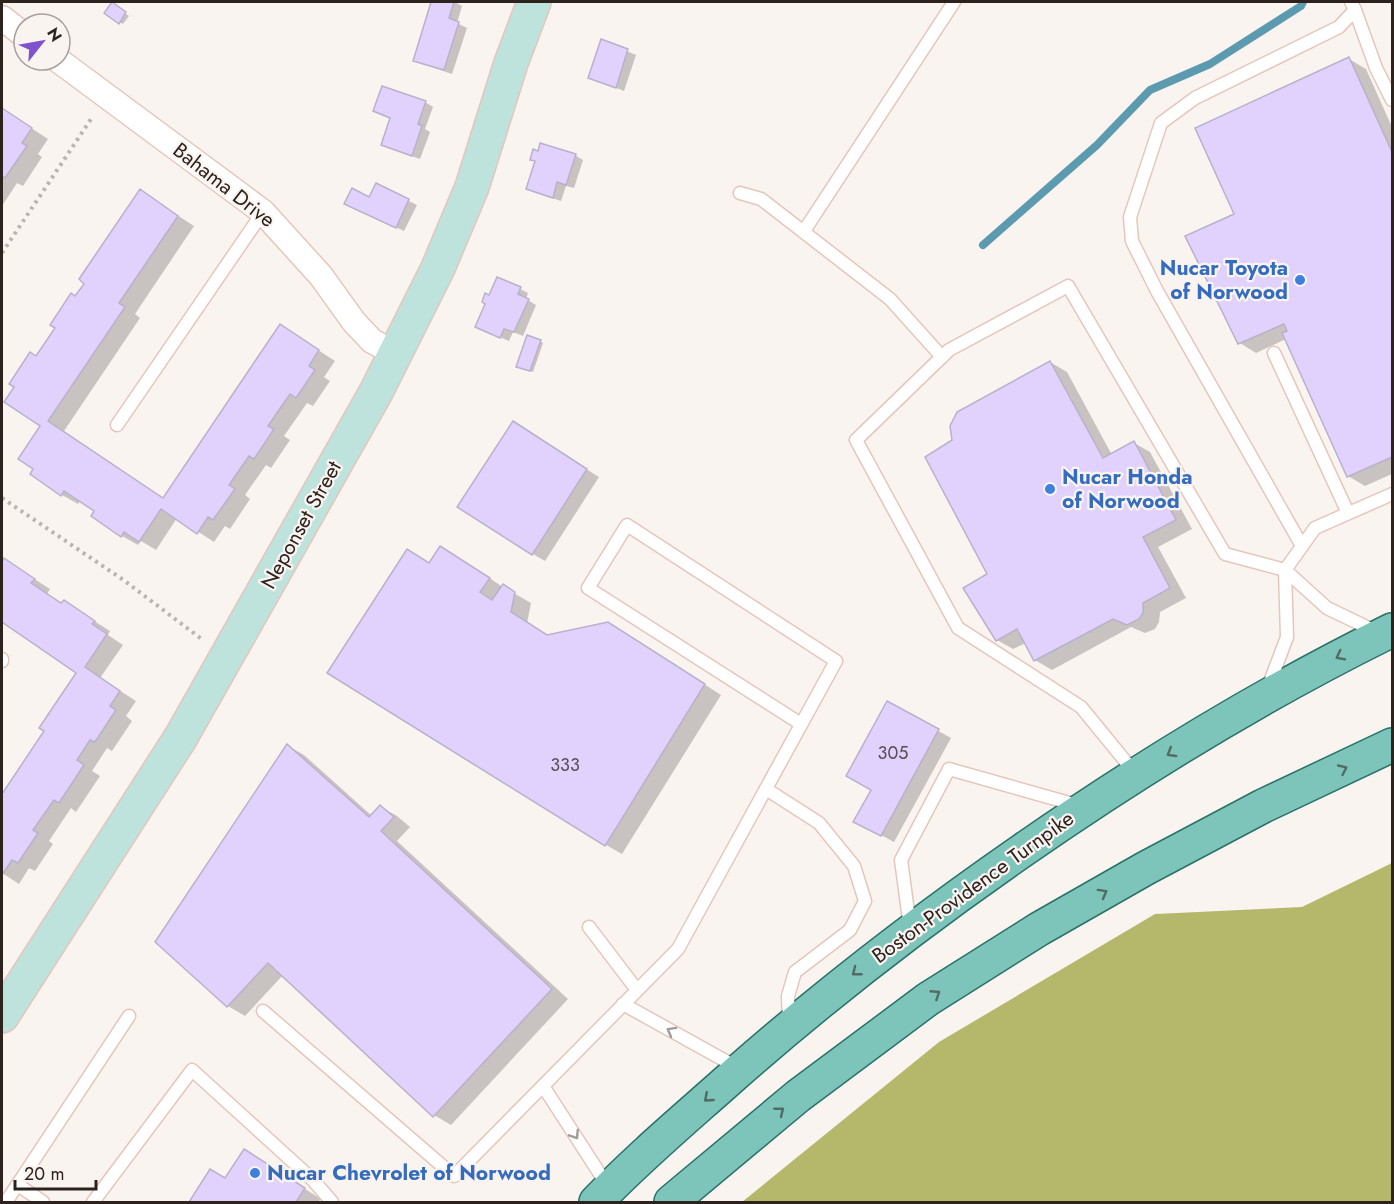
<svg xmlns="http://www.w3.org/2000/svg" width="1394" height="1204" font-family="Jost,sans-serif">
	<rect width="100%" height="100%" fill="#faf4f1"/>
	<polygon fill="#b5b86b" points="1392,863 1392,1202 742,1202 939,1042 1155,914 1302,907"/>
	<g fill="#0003">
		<polygon points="433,2 455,2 462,6 457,23 467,28 452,74 423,64 415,60"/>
		<polygon points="112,4 129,16 123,24 106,13"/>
		<polygon points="602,41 636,55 624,91 590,77"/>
		<polygon points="1349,59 1366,69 1392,127 1392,474 1365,486 1348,476 1286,339 1256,353 1240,343 1236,214"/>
		<polygon points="425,102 433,107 425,129 430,132 420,159 391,149 392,118 375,111"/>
		<polygon points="2,109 48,139 38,154 42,157 23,186 17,183 2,206"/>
		<polygon points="575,155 583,160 574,188 566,186 561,201 536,193 528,189 536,162 531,159"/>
		<polygon points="376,185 417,205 404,231 354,208 370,199"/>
		<polygon points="140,191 194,226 135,314 140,318 64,431 164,499 281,326 335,361 324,377 330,381 313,406 307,403 284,436 290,440 271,468 266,465 245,495 250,499 230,529 225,526 214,542 177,518 156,550 141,541 138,545 122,536 96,511 81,500 78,504 62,495 35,469 42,426 36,358 76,298"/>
		<polygon points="520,289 528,293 526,299 536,305 523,336 513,332 509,341 485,331"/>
		<polygon points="540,341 543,343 533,372 521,368"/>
		<polygon points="1050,362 1067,372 1112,455 1134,443 1150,452 1192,529 1158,547 1186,598 1160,612 1159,622 1155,629 1145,633 1131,627 1052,670 1035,660 1026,643 1013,649 997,640 989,575 954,441"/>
		<polygon points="525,431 599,477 545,561 533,554"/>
		<polygon points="457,557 503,587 531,603 527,623 548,636 625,633 721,695 622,854 606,845 430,564"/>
		<polygon points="5,560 50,589 47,594 62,604 64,602 110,631 108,635 123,645 100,678 136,701 126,716 132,721 112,751 107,748 92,771 100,776 76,812 71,808 49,841 53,844 35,871 29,868 19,884 2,873 2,796 46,730 78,672 2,620 2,564"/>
		<polygon points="888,703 951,738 894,842 855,821 872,789"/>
		<polygon points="288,746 304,755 372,816 381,807 397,816 410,827 397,841 568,999 451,1125 434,1115 283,975 245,1016 228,1006 157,942"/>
		<polygon points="261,1161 321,1199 318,1202 190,1202 211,1171 226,1180"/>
	</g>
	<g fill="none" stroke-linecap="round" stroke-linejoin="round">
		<polyline stroke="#5c9aaf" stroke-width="8" points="983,245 1097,145 1150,90 1210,64 1301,6 1303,2"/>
	</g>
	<g fill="#e0d2fc" stroke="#b9b1cb" stroke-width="1.5">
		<polygon points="112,2 126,12 119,24 104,13"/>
		<polygon points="431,2 454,2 449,18 459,22 444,70 413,61"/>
		<polygon points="601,39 628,49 616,88 588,78"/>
		<polygon points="1349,57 1392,152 1392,457 1347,477 1282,333 1287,331 1284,324 1238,344 1185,236 1234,214 1195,128"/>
		<polygon points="382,86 426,101 418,124 422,126 412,156 381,145 390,118 373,111"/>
		<polygon points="2,108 32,128 22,143 27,146 5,178 2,176"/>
		<polygon points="540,143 576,154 566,185 557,182 553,198 526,189 535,161 530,160 533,149 538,151"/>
		<polygon points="376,183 409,199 396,228 344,204 352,188 369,197"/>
		<polygon points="140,189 178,216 119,303 125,307 48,421 163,498 280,324 319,350 309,366 315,370 296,398 290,394 268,426 274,429 254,459 249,456 229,485 235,489 213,520 208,517 197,534 161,509 139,542 124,532 121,537 91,516 94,511 64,491 61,496 30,474 33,469 18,459 40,426 4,402 14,387 9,384 30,352 36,356 55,328 50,325 71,293 75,296 84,284 79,279"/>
		<polygon points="497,277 521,287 518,294 529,299 514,332 504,329 500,338 475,327 485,304 482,302 485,293 489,295"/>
		<polygon points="527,335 541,340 530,371 516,367"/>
		<polygon points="1050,361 1103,458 1134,441 1176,520 1143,537 1170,588 1143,603 1143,613 1139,619 1127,625 1113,619 1034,661 1017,629 996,641 963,588 987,574 925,457 952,440 950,426 957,412"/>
		<polygon points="513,421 587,469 532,555 457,507"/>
		<polygon points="440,546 490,578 480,592 492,600 503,584 515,592 511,612 547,635 608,622 705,684 605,846 327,673 407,549 429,563"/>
		<polygon points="4,558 35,579 31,583 61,603 64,600 95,621 92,624 107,634 85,667 120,691 110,706 116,710 95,742 90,740 77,760 84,765 59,803 54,800 33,830 38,833 18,863 12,860 2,875 2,794 44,731 39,728 76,673 2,622 2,562"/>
		<polygon points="887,701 939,729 881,836 853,822 871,790 846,776"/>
		<polygon points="287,744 369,817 380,805 394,817 381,831 552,989 433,1117 268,963 227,1007 155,942"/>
		<polygon points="244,1149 305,1188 296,1202 189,1202 210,1169 225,1178"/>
	</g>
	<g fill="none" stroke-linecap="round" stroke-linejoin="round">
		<g stroke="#e5c6ba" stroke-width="15">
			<g id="lane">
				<polyline points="1355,10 1376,68 1392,100"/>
				<polyline points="740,193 761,199 890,299 942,357"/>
				<polyline points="804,231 954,2"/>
				<polyline points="1274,353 1348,513"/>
				<polyline points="117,425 263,212"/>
				<polyline points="1302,546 1157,291 1132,241 1130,217 1161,123 1195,98 1339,27 1355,10 1351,2"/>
				<polyline points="2,661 2,659"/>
				<polyline points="1267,690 1287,637 1285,570 1315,528 1392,494"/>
				<polyline points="1135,773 1081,707 958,628 856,440 949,350 1068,286 1225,554 1285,570 1327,608 1379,633"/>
				<polyline points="766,789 819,823 854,866 865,901 850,930 795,972 788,996 789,1022"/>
				<polyline points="589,927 637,990"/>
				<polyline points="910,927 901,860 949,769 1080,806"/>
				<polyline points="623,1004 740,1069"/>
				<polyline points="263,1011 454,1176 678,949 836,661 627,525 588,588 801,724"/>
				<polyline points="543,1086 609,1188"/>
				<polyline points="18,1185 43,1202"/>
				<polyline points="6,1202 129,1016"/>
				<polyline points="93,1202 192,1070 313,1180 332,1202"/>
			</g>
		</g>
		<g stroke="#e5c6ba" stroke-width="27">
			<g id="street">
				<polyline points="2,18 24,35"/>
				<polyline points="58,60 263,212 321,276 354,322 372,341 396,354"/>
			</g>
		</g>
		<g stroke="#e5c6ba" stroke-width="36">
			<polyline id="secondary" points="2,1016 181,737 376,392 438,268 472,187 511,63 534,2"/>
		</g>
		<g stroke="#297266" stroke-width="36">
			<g id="primary">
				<path d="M596 1202C639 1157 687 1117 734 1075 826 994 922 920 1023 850 1141 768 1264 693 1392 630"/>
				<polyline points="671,1202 798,1096 928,999 1039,929 1146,868 1263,806 1392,745"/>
			</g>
		</g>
		<g stroke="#bbb3b0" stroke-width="4" stroke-dasharray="3 4.5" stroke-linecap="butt">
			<polyline points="2,253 93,116"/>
			<polyline points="2,498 122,579 203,640"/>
		</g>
		<use href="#lane" stroke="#fff" stroke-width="12"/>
		<use href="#street" stroke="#fff" stroke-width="24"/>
		<use href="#secondary" stroke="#bee2dc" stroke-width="33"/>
		<use href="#primary" stroke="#7dc4ba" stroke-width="33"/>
	</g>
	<defs><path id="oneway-chevron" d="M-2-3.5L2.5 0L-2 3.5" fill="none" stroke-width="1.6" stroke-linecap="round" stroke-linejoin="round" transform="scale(1.5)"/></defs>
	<g stroke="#526b64">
		<use href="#oneway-chevron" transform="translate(1340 656) rotate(153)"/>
		<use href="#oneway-chevron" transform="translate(1171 753) rotate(149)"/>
		<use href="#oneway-chevron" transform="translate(1343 769) rotate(-25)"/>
		<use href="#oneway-chevron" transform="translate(1103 893) rotate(-29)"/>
		<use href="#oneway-chevron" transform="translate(856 972) rotate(142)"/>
		<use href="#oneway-chevron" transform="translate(936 994) rotate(-33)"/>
		<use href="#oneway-chevron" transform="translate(708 1098) rotate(139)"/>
		<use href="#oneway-chevron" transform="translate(780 1111) rotate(-39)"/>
	</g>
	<g stroke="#a19c9a">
		<use href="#oneway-chevron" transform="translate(671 1031) rotate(-151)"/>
		<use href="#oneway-chevron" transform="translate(575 1135) rotate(57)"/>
	</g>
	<g fill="#3f7fe0" stroke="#faf4f1" stroke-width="2">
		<circle cx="1300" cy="280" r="6"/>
		<circle cx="1050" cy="489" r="6"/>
		<circle cx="255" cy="1173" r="6"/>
	</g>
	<g text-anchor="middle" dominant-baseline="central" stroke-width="4.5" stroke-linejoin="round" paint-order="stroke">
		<g font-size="18" fill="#5a4e56">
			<text x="893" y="753">305</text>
			<text x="565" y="765">333</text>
		</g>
		<g font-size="21" fill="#2e221e" stroke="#faf4f1">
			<text transform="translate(224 185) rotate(38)">Bahama Drive</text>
			<text transform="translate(301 525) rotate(-61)">Neponset Street</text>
			<text transform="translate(973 887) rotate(-36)">Boston-Providence Turnpike</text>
		</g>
		<g font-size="21" font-weight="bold" fill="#366cbe" stroke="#faf4f1" text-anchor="start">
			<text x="1288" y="268" text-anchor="end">Nucar Toyota<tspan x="1288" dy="24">of Norwood</tspan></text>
			<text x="1062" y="477">Nucar Honda<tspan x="1062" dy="24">of Norwood</tspan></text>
			<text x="267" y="1173">Nucar Chevrolet of Norwood</text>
		</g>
	</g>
	<rect width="1394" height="1204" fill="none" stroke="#2e221e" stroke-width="6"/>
	<g transform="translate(42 42) rotate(59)"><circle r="28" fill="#faf4f1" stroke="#a8a09d" stroke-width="1.5"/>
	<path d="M0-4.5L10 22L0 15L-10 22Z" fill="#8052cb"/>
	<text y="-9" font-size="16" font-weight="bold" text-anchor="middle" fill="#2e221e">N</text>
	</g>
	<path d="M15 1180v9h81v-9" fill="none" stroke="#2e221e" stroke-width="3"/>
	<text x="24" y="1180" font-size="18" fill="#2e221e" stroke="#faf4f1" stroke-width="4.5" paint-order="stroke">20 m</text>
</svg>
